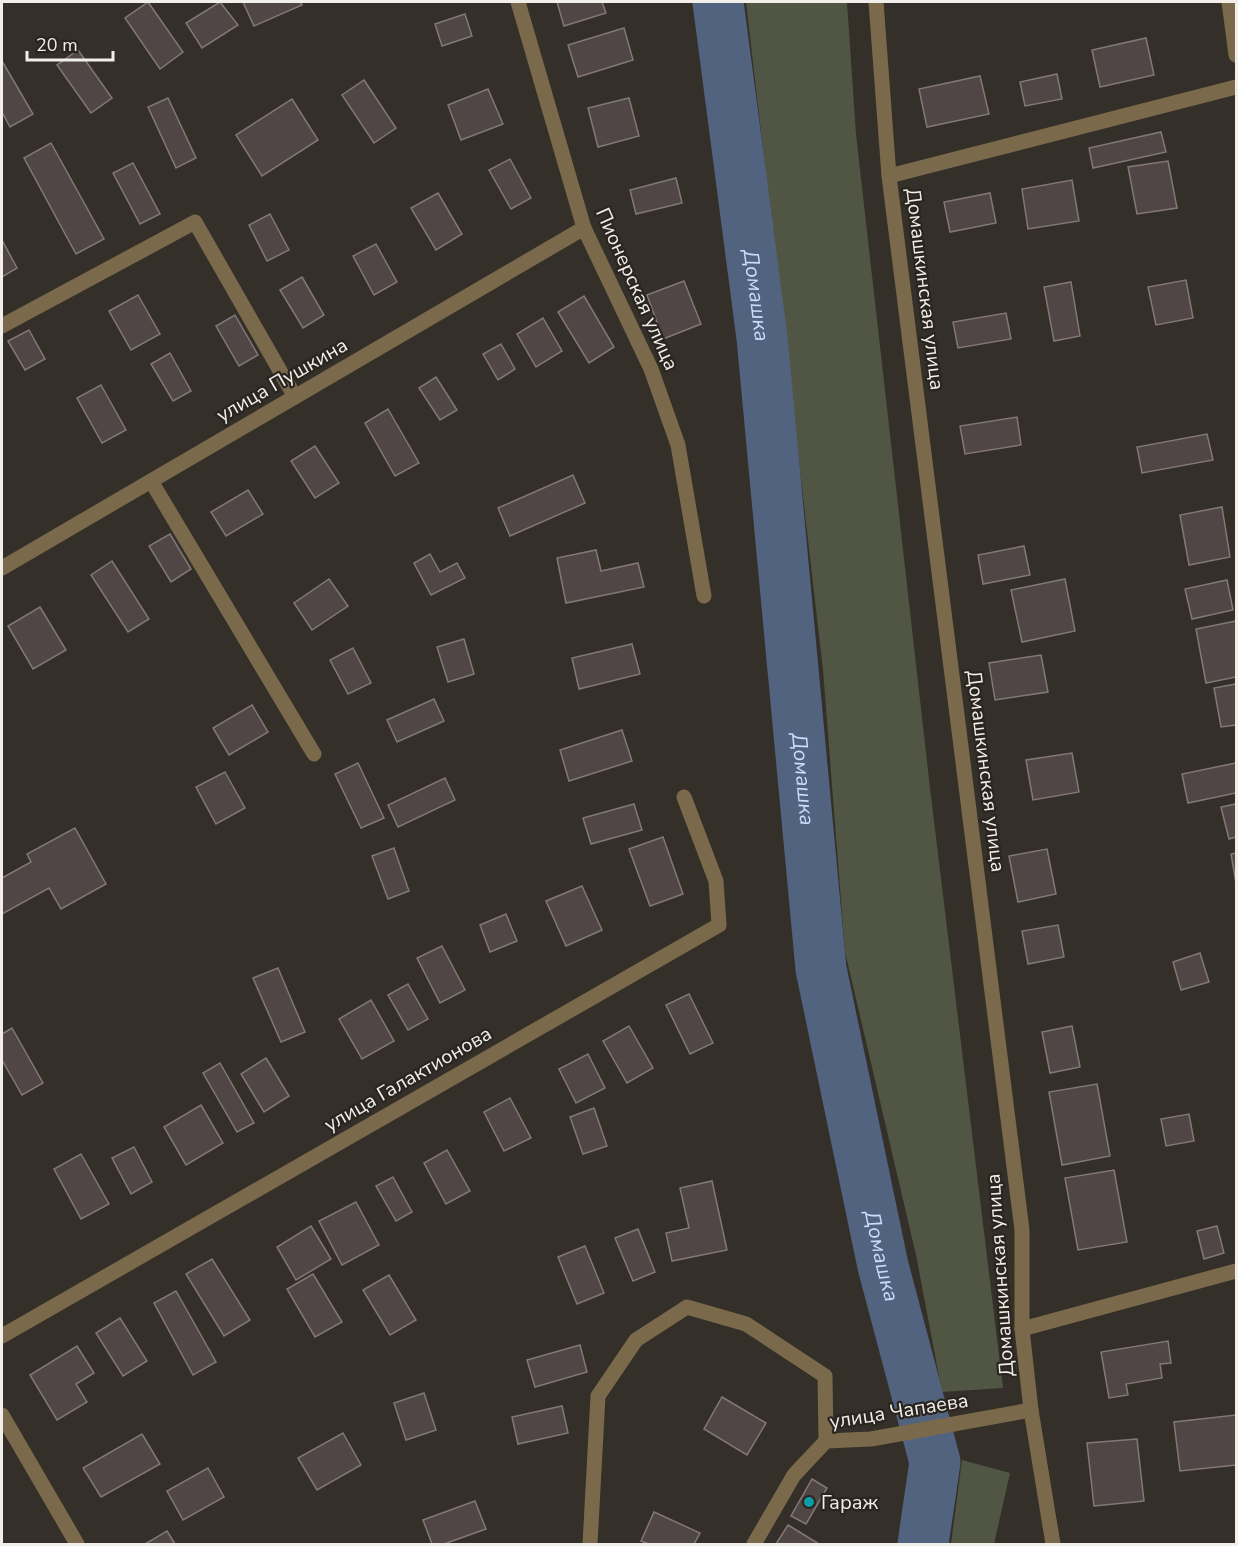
<svg xmlns="http://www.w3.org/2000/svg" width="1238" height="1546" font-family="'Nunito Sans',sans-serif">
	<rect width="100%" height="100%" fill="#342f29"/>
	<g fill="#505643">
		<polygon points="746,2 847,2 856,134 930,788 1003,1388 942,1392 916,1255 845,952 823,670"/>
		<polygon points="962,1460 1010,1473 994,1544 951,1544"/>
	</g>
	<g fill="none" stroke-linecap="round" stroke-linejoin="round">
		<path stroke="#52637f" stroke-width="51" id="s1" d="M718 2 762 338 821 969 883 1266 935 1462 923 1544"/>
	</g>
	<g fill="#4f4645" stroke="#837877" stroke-width="1.5">
		<polygon points="148,2 183,52 160,69 125,18"/>
		<polygon points="220,2 238,25 202,48 186,23"/>
		<polygon points="243,2 300,2 302,5 254,26"/>
		<polygon points="557,2 602,2 606,13 564,26"/>
		<polygon points="465,14 472,36 442,46 435,24"/>
		<polygon points="624,28 633,60 578,77 568,45"/>
		<polygon points="1146,38 1154,75 1100,87 1092,50"/>
		<polygon points="78,50 112,98 91,113 57,65"/>
		<polygon points="2,61 33,114 10,127 2,112"/>
		<polygon points="1057,74 1062,99 1025,106 1020,82"/>
		<polygon points="980,76 989,114 927,127 919,89"/>
		<polygon points="364,80 396,128 374,143 342,95"/>
		<polygon points="488,89 503,124 461,140 448,105"/>
		<polygon points="168,98 196,158 176,168 148,107"/>
		<polygon points="629,98 639,136 598,147 588,108"/>
		<polygon points="292,99 318,140 262,176 236,135"/>
		<polygon points="1161,132 1166,152 1093,168 1089,148"/>
		<polygon points="51,143 104,239 76,254 24,158"/>
		<polygon points="510,159 531,198 511,209 489,170"/>
		<polygon points="1168,161 1177,208 1137,214 1128,167"/>
		<polygon points="133,163 160,214 140,224 113,173"/>
		<polygon points="676,178 682,203 636,214 630,190"/>
		<polygon points="1072,180 1079,221 1028,229 1022,189"/>
		<polygon points="438,193 462,234 436,250 411,208"/>
		<polygon points="990,193 996,223 950,232 944,202"/>
		<polygon points="270,214 289,250 267,261 249,225"/>
		<polygon points="2,240 17,268 2,277"/>
		<polygon points="376,244 397,282 374,295 353,256"/>
		<polygon points="302,277 324,315 303,328 280,290"/>
		<polygon points="1186,280 1193,318 1156,325 1148,287"/>
		<polygon points="684,281 701,324 663,339 647,295"/>
		<polygon points="1071,282 1080,336 1054,341 1044,287"/>
		<polygon points="138,295 160,334 131,350 109,311"/>
		<polygon points="584,296 614,347 589,363 558,312"/>
		<polygon points="1006,313 1011,339 958,348 953,322"/>
		<polygon points="235,315 258,355 239,366 216,326"/>
		<polygon points="543,318 562,351 536,367 517,334"/>
		<polygon points="29,330 45,359 25,370 8,341"/>
		<polygon points="501,344 515,369 498,380 483,354"/>
		<polygon points="170,353 191,391 173,401 151,364"/>
		<polygon points="436,377 457,410 440,420 419,388"/>
		<polygon points="101,385 126,430 102,443 77,398"/>
		<polygon points="388,409 419,463 395,476 365,423"/>
		<polygon points="1017,417 1021,445 965,454 960,426"/>
		<polygon points="1207,434 1213,460 1142,473 1137,447"/>
		<polygon points="315,446 339,483 315,498 291,461"/>
		<polygon points="573,475 585,503 510,536 498,508"/>
		<polygon points="248,490 263,514 226,536 211,512"/>
		<polygon points="1222,507 1230,557 1189,565 1180,515"/>
		<polygon points="170,534 191,569 171,582 149,546"/>
		<polygon points="1024,546 1030,575 983,584 978,555"/>
		<polygon points="596,550 601,571 638,563 644,587 566,603 557,558"/>
		<polygon points="430,554 440,572 457,563 465,578 431,595 414,563"/>
		<polygon points="112,561 149,619 128,632 91,575"/>
		<polygon points="329,579 348,606 312,630 294,603"/>
		<polygon points="1065,579 1075,631 1022,642 1011,590"/>
		<polygon points="1227,580 1233,610 1192,619 1185,589"/>
		<polygon points="40,607 66,650 33,669 8,626"/>
		<polygon points="1236,621 1236,677 1206,683 1196,629"/>
		<polygon points="464,639 474,674 448,682 437,647"/>
		<polygon points="632,644 640,674 579,689 572,658"/>
		<polygon points="353,648 371,683 348,694 330,660"/>
		<polygon points="1041,655 1048,692 995,700 989,663"/>
		<polygon points="1236,684 1236,725 1221,727 1214,688"/>
		<polygon points="434,699 444,721 397,742 387,720"/>
		<polygon points="252,705 268,732 229,755 213,728"/>
		<polygon points="622,730 632,761 569,781 560,750"/>
		<polygon points="1072,753 1079,792 1033,800 1026,760"/>
		<polygon points="358,763 384,818 361,828 335,774"/>
		<polygon points="1236,763 1236,793 1188,803 1182,774"/>
		<polygon points="225,772 245,808 216,824 196,787"/>
		<polygon points="445,778 455,800 398,827 388,805"/>
		<polygon points="634,804 642,830 591,844 583,818"/>
		<polygon points="1236,804 1236,837 1229,839 1221,807"/>
		<polygon points="75,828 106,884 61,909 49,888 2,914 2,878 31,862 27,854"/>
		<polygon points="663,837 683,894 650,906 629,849"/>
		<polygon points="394,848 409,891 388,899 372,856"/>
		<polygon points="1047,849 1056,894 1018,902 1009,856"/>
		<polygon points="1236,853 1236,883 1231,854"/>
		<polygon points="582,886 602,930 566,946 546,901"/>
		<polygon points="506,914 517,941 490,952 480,925"/>
		<polygon points="1058,925 1064,957 1028,964 1022,931"/>
		<polygon points="442,946 465,990 440,1003 417,958"/>
		<polygon points="1200,953 1209,982 1181,990 1173,962"/>
		<polygon points="278,968 305,1032 281,1042 253,978"/>
		<polygon points="408,984 428,1019 408,1030 388,995"/>
		<polygon points="689,994 713,1043 690,1054 666,1005"/>
		<polygon points="371,1000 394,1041 362,1059 339,1019"/>
		<polygon points="629,1026 653,1068 627,1083 603,1041"/>
		<polygon points="1072,1026 1080,1067 1050,1073 1042,1032"/>
		<polygon points="12,1028 43,1083 22,1095 2,1060 2,1034"/>
		<polygon points="588,1054 605,1088 576,1103 559,1069"/>
		<polygon points="266,1058 289,1096 264,1112 241,1074"/>
		<polygon points="220,1063 254,1123 237,1132 203,1073"/>
		<polygon points="1097,1084 1110,1156 1062,1165 1049,1092"/>
		<polygon points="510,1098 531,1138 504,1151 484,1112"/>
		<polygon points="201,1105 223,1143 186,1165 164,1127"/>
		<polygon points="594,1108 607,1146 583,1154 570,1117"/>
		<polygon points="1189,1114 1194,1141 1166,1146 1161,1119"/>
		<polygon points="134,1147 152,1182 131,1194 112,1158"/>
		<polygon points="447,1150 470,1191 446,1204 424,1163"/>
		<polygon points="81,1154 109,1204 81,1219 54,1169"/>
		<polygon points="1114,1170 1127,1242 1078,1250 1065,1178"/>
		<polygon points="393,1177 412,1212 396,1221 376,1186"/>
		<polygon points="712,1181 727,1250 672,1261 666,1233 689,1228 680,1188"/>
		<polygon points="356,1202 379,1245 342,1265 319,1221"/>
		<polygon points="311,1226 331,1259 296,1280 277,1247"/>
		<polygon points="1217,1226 1224,1253 1204,1259 1197,1231"/>
		<polygon points="638,1229 655,1272 633,1281 615,1238"/>
		<polygon points="585,1246 604,1293 577,1304 558,1257"/>
		<polygon points="212,1259 250,1320 224,1336 186,1274"/>
		<polygon points="313,1274 342,1322 315,1337 287,1289"/>
		<polygon points="389,1275 416,1320 390,1335 363,1290"/>
		<polygon points="176,1291 216,1362 193,1375 154,1303"/>
		<polygon points="120,1318 147,1361 123,1376 96,1333"/>
		<polygon points="1168,1341 1171,1363 1160,1364 1162,1378 1126,1384 1128,1395 1109,1398 1101,1352"/>
		<polygon points="580,1345 587,1372 535,1387 527,1360"/>
		<polygon points="77,1346 94,1373 76,1384 87,1402 57,1420 30,1375"/>
		<polygon points="424,1393 436,1430 406,1440 394,1403"/>
		<polygon points="722,1397 766,1423 747,1455 704,1429"/>
		<polygon points="562,1406 568,1433 518,1444 512,1417"/>
		<polygon points="1236,1415 1236,1465 1180,1471 1174,1422"/>
		<polygon points="343,1433 361,1465 317,1490 298,1458"/>
		<polygon points="142,1434 160,1464 101,1497 83,1468"/>
		<polygon points="1137,1439 1144,1501 1094,1506 1087,1443"/>
		<polygon points="208,1468 224,1497 183,1520 167,1491"/>
		<polygon points="812,1479 827,1488 806,1524 791,1516"/>
		<polygon points="475,1501 486,1529 444,1544 432,1544 423,1520"/>
		<polygon points="654,1512 700,1533 694,1544 649,1544 641,1541"/>
		<polygon points="788,1525 819,1544 776,1544"/>
		<polygon points="167,1531 175,1544 145,1544"/>
	</g>
	<g fill="none" stroke-linecap="round" stroke-linejoin="round">
		<g stroke="#7a6a4b" stroke-width="15">
			<polyline points="518,2 584,228 651,369 678,445 704,596"/>
			<polyline points="876,2 889,176 1022,1230 1022,1329 1031,1410 1053,1544"/>
			<polyline points="1229,2 1236,55"/>
			<polyline points="889,176 1236,87"/>
			<polyline points="2,326 195,222 295,397"/>
			<polyline points="151,481 314,754"/>
			<polyline points="2,568 584,228"/>
			<polyline points="1022,1329 1236,1271"/>
			<polyline points="2,1336 719,925 716,881 684,797"/>
			<polyline points="2,1415 77,1544"/>
			<polyline points="590,1544 598,1396 636,1340 687,1307 746,1324 825,1376 826,1441"/>
			<polyline points="754,1544 794,1475 826,1441 871,1439 1031,1410"/>
		</g>
	</g>
	<circle fill="#0f9aa8" stroke="#2a251f" stroke-width="2" cx="809" cy="1502" r="6"/>
	<g text-anchor="middle" dominant-baseline="central" stroke-width="4.5" stroke-linejoin="round" paint-order="stroke">
		<g font-size="20" fill="#f2efeb" stroke="#2a251f">
			<text transform="translate(637 289) rotate(66)">Пионерская улица</text>
			<text transform="translate(925 289) rotate(83)">Домашкинская улица</text>
			<text transform="translate(282 380) rotate(-30)">улица Пушкина</text>
			<text transform="translate(986 771) rotate(83)">Домашкинская улица</text>
			<text transform="translate(408 1079) rotate(-30)">улица Галактионова</text>
			<text transform="translate(1000 1275) rotate(-94)">Домашкинская улица</text>
			<text transform="translate(899 1411) rotate(-9)">улица Чапаева</text>
		</g>
		<g font-size="20" fill="#f2efeb" stroke="#2a251f" text-anchor="start">
			<text x="821" y="1502">Гараж</text>
		</g>
		<g font-size="21" font-style="italic" fill="#cbddfd" stroke="#2a251f">
			<text stroke="none"><textPath href="#s1" startOffset="296">Домашка</textPath></text>
			<text stroke="none"><textPath href="#s1" startOffset="782">Домашка</textPath></text>
			<text stroke="none"><textPath href="#s1" startOffset="1266">Домашка</textPath></text>
		</g>
	</g>
	<rect width="1238" height="1546" fill="none" stroke="#f2efeb" stroke-width="6"/>
	<path d="M27 51v9h86v-9" fill="none" stroke="#f2efeb" stroke-width="3"/>
	<text x="36" y="51" font-size="18" fill="#f2efeb" stroke="#2a251f" stroke-width="4.5" paint-order="stroke">20 m</text>
</svg>
